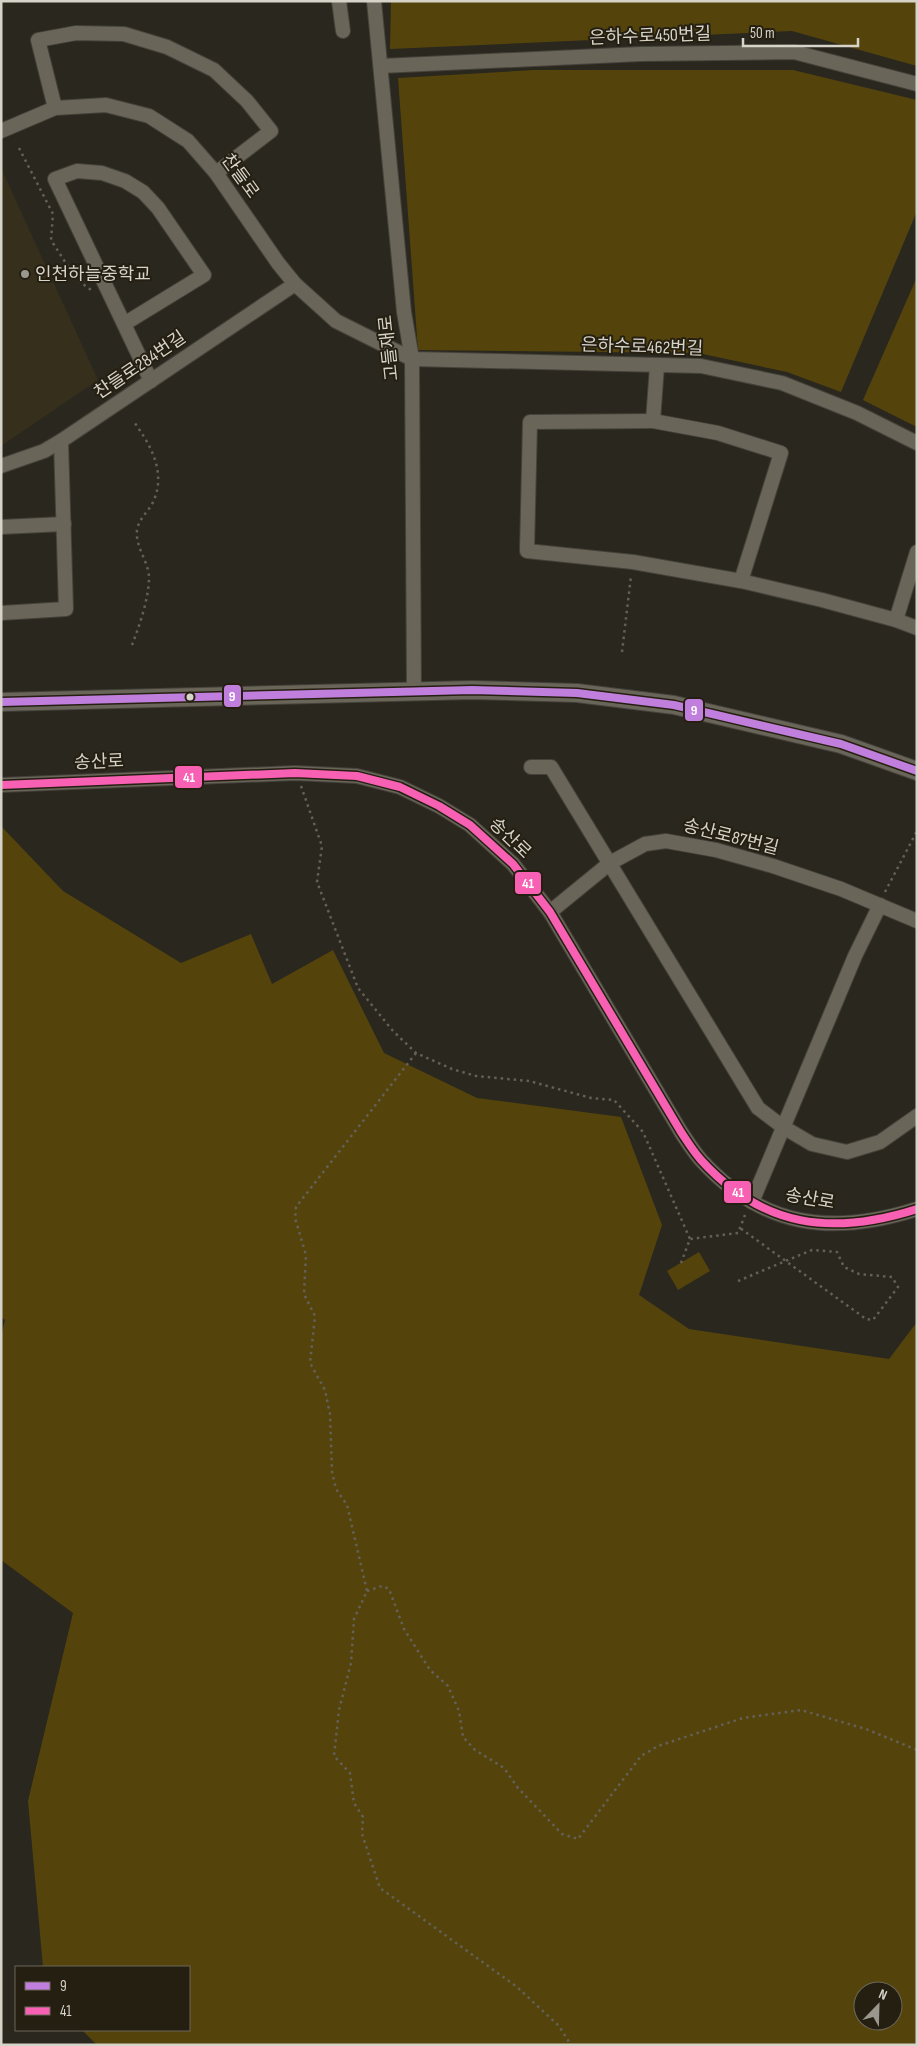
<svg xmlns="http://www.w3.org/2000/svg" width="918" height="2046" font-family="'Sofia Sans Condensed','Noto Sans KR',sans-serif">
	<rect width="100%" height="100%" fill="#2a271f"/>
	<polygon fill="#362f1c" points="1,168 98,380 1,446"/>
	<g fill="#54440c" fill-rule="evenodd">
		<polygon points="391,1 917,1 917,66 792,31 390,49"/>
		<polygon points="534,70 793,70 917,100 917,211 841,392 787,372 698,353 418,350 398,78"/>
		<polygon points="917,277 917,427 863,400"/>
		<path d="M1 826 63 891 181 963 251 934 272 984 333 950 384 1053 477 1098 621 1117 662 1225 639 1295 689 1329 889 1359 917 1322V2045H97L82 2030H189V1967H43L28 1801 73 1613 1 1560V1337L5 1320 1 1317ZM863 1991H893V2021H863Z"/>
		<polygon points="699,1252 710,1271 678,1290 667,1271"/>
	</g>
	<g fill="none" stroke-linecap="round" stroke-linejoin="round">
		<g stroke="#45423b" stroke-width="16">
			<g id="minor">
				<polyline points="339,1 343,31"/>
				<polyline points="374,1 404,312 412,359 414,691"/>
				<polyline points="381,66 641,54 794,52 917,84"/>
				<polyline points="55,108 38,40 76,33 124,34 167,47 214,70 247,101 271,131 216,173"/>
				<polyline points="1,131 55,108 106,105 149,116 188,141 216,173 278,263 295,284 336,321 412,359 701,366 782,383 857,413 917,443"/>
				<polyline points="124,324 204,275 158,208 143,192 125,181 102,173 77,171 55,179 151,381"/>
				<polyline points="657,366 653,421 718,433 781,453 741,581"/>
				<polyline points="653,421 530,422 527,551 633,562 741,581 822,600 896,620 917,628"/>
				<polyline points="1,466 44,451 61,441 295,284"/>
				<polyline points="1,527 64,524"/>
				<polyline points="1,613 66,609 61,441"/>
				<polyline points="896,620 917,552"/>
				<polyline points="531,767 551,767 758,1108 783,1127 812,1144 847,1152 880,1142 917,1116"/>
				<path d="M1 785 295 773 357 776 400 787 439 806 470 825 513 864 550 912 681 1132C687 1141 693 1151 701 1160 763 1228 832 1236 917 1209"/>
				<polyline points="550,912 610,863 645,844 666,841 716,850 773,866 841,889 917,921"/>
				<polyline points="752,1202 855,956 880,905"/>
			</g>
		</g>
		<g stroke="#45423b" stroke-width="20">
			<polyline id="tertiary" points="1,702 472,690 577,693 674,705 841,744 917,771"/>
		</g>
		<g stroke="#646057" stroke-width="2.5" stroke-dasharray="2.5 4" stroke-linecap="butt">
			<polyline points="19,148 53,214 51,240 76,279 91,290"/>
			<path d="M132 645C139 627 149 598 149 578 149 562 135 547 137 530 139 518 150 510 154 500 166 471 150 444 134 422"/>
			<polyline points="622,652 631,576"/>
			<polyline points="301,786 322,846 317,882 358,988 393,1031 416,1053 452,1069 476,1076 529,1081 591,1098 614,1100 643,1132 690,1239"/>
			<polyline points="885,892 917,831"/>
			<polyline points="416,1053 296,1207 295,1218 306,1255 304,1294 315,1316 310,1363 325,1390 330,1414 332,1472 336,1489 347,1505 367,1591 354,1619 351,1663 339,1710 334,1756 350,1773 354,1803 363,1817 362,1834 380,1888 517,1987 559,2026 571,2045"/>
			<polyline points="681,1263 690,1239 738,1233 745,1215"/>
			<polyline points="738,1281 812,1250 837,1252 844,1267 859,1274 892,1277 898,1287 873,1320 866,1319 740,1228"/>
			<polyline points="367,1591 382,1586 389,1589 404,1629 430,1670 448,1686 459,1711 463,1737 475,1750 504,1768 518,1788 562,1834 578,1839 641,1756 658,1746 743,1718 801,1710 866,1729 917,1750"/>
		</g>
		<use href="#minor" stroke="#696559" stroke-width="14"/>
		<use href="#tertiary" stroke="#696559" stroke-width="18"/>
		<g stroke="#251f11" stroke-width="11">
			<polyline id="bus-1" points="1,702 472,690 577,693 674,705 841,744 917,771"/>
		</g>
		<g stroke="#251f11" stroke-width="11">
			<path id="bus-2" d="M1 785 295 773 357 776 400 787 439 806 470 825 513 864 550 912 681 1132C687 1141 693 1151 701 1160 763 1228 832 1236 917 1209"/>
		</g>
		<use href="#bus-1" stroke="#c07fdc" stroke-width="8"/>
		<use href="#bus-2" stroke="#f860b3" stroke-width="8"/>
	</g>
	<circle fill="#9a978e" stroke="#251f11" stroke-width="2" cx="25" cy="274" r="5"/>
	<circle fill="#d6d3c9" stroke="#251f11" stroke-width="2" cx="190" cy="697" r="4.5"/>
	<g text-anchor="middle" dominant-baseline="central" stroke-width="4" stroke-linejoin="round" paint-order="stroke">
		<g font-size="18" fill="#d6d3c9" stroke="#251f11">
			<text transform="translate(650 36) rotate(-2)">은하수로450번길</text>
			<text transform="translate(240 176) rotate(54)">찬들로</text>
			<text transform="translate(642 347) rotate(2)">은하수로462번길</text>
			<text transform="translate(389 348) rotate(-96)">고들재로</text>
			<text transform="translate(140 365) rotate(-34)">찬들로284번길</text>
			<text transform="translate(99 762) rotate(-2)">송산로</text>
			<text transform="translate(731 837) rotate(14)">송산로87번길</text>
			<text transform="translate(510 838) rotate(44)">송산로</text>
			<text transform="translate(810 1199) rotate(10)">송산로</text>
		</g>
		<g font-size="18" fill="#d6d3c9" stroke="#251f11" text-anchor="start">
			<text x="35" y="274">인천하늘중학교</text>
		</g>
	</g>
	<g stroke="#251f11" stroke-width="2">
		<rect x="223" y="684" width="19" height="24" rx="5" fill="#c07fdc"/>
		<rect x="684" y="698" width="20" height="24" rx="5" fill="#c07fdc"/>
		<rect x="174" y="765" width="29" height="24" rx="5" fill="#f860b3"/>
		<rect x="514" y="871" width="28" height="24" rx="5" fill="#f860b3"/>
		<rect x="723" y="1180" width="29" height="24" rx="5" fill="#f860b3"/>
	</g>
	<g font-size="14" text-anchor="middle" font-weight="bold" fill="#fff">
		<text x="232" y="701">9</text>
		<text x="694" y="715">9</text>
		<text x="189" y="782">41</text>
		<text x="528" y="888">41</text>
		<text x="738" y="1197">41</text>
	</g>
	<rect width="918" height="2046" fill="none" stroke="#d6d3c9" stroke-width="5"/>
	<rect x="15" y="1966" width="175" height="65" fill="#251f11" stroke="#6c675b"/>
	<rect x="25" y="1982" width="25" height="8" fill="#c07fdc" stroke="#6c675b"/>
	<text x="60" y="1991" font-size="15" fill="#d6d3c9">9</text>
	<rect x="25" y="2007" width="25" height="8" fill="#f860b3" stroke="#6c675b"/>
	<text x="60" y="2016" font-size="15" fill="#d6d3c9">41</text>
	<g transform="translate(878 2006) rotate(23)"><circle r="24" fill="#251f11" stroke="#6c675b"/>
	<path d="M0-4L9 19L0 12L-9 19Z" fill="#9a978e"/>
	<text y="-8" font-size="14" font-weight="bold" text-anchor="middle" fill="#d6d3c9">N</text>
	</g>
	<path d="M743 38v8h115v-8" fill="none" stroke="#d6d3c9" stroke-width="2.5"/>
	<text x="750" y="38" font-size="15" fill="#d6d3c9" stroke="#251f11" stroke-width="4" paint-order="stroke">50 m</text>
</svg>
